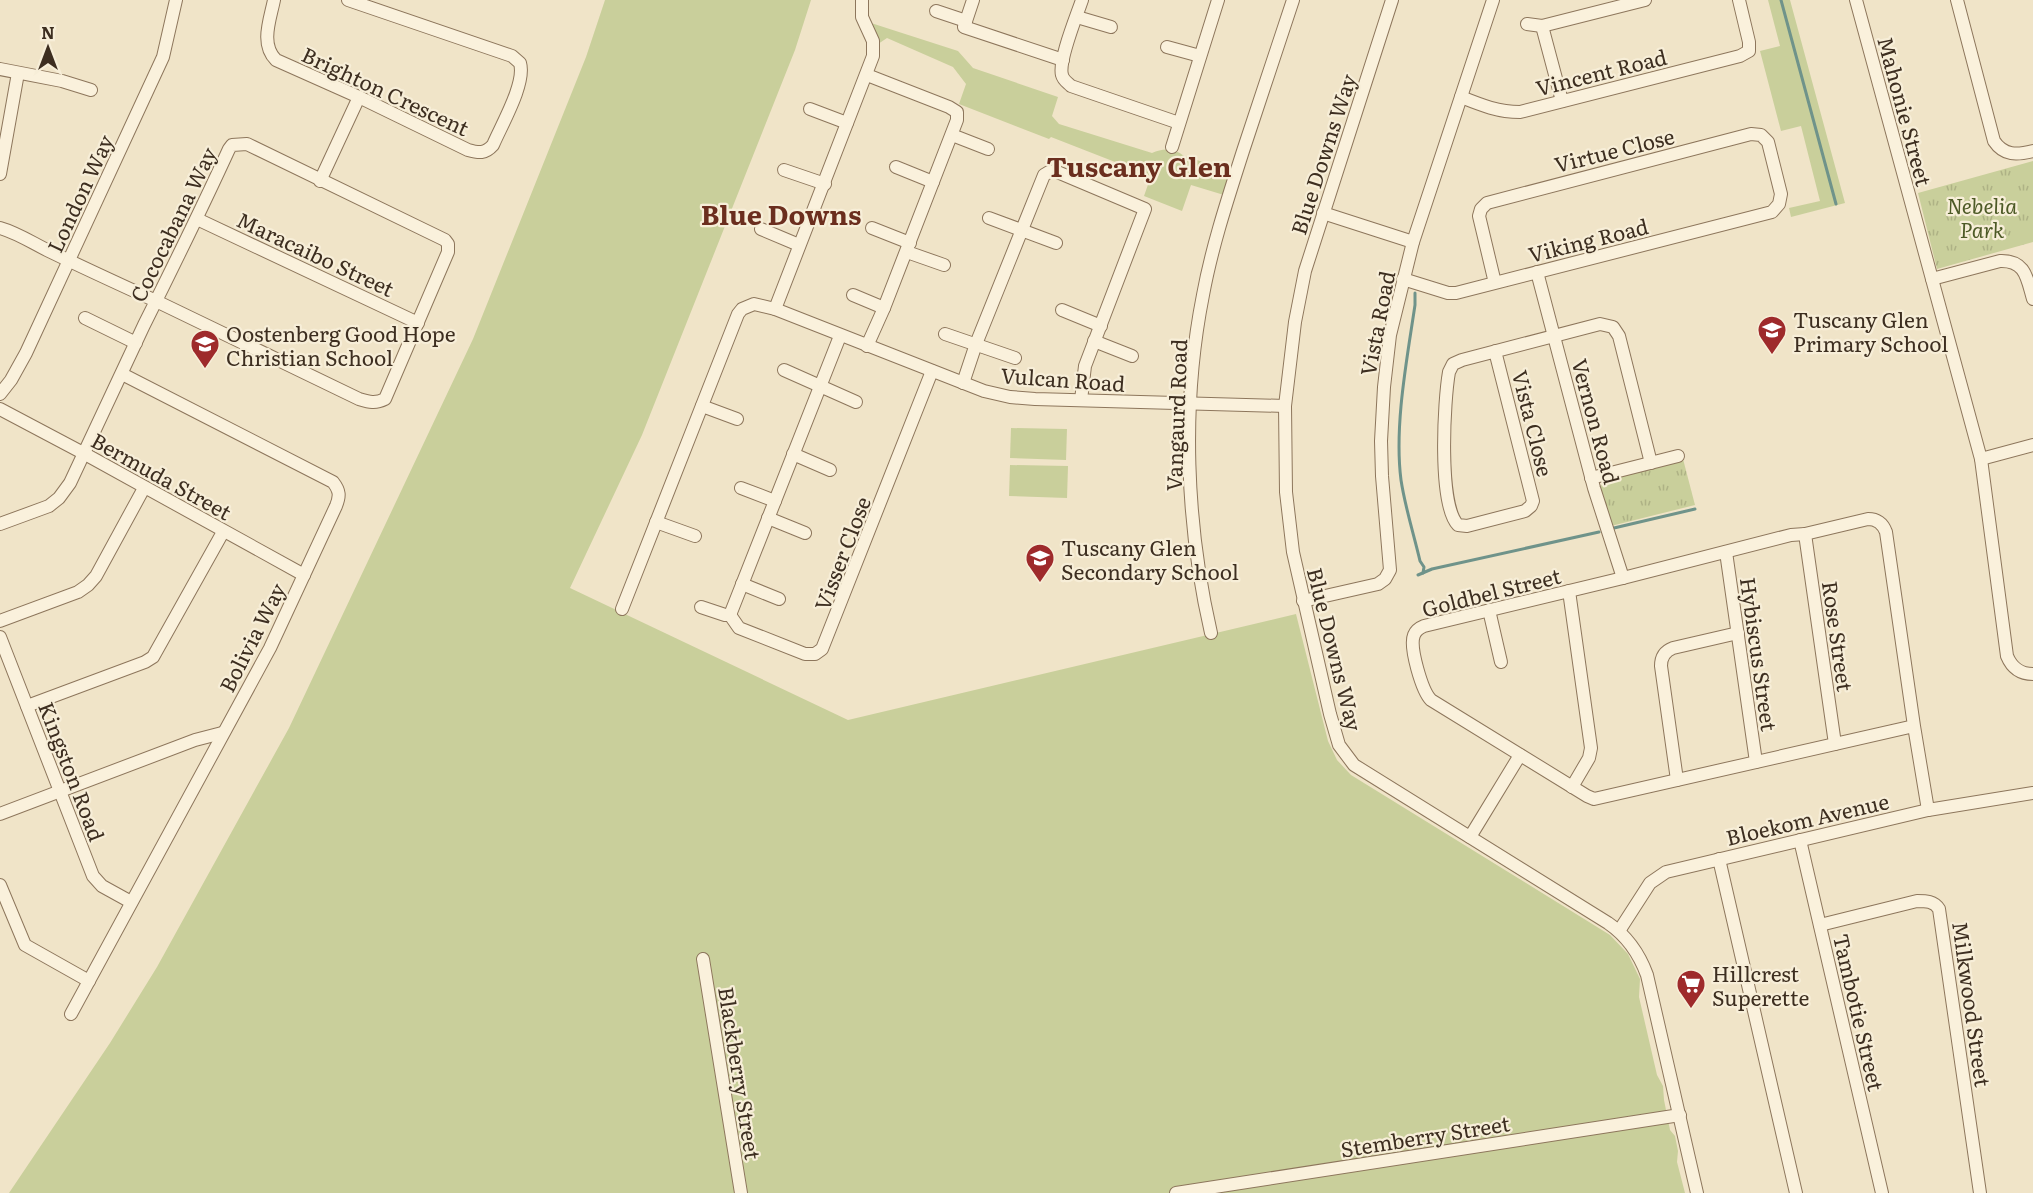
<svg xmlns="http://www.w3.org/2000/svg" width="2033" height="1193" font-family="Literata,serif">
	<defs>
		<pattern id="park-tufts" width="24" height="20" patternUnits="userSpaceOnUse" patternTransform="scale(1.5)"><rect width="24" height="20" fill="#c9cf9b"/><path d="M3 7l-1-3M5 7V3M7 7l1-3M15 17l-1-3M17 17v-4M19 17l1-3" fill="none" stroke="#aeb285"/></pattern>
	</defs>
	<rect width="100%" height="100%" fill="#f0e4c8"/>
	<g fill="#c9cf9b">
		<polygon points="605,0 811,0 795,50 642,435 570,588 848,720 1296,614 1328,741 1337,760 1351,775 1610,935 1628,954 1640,979 1639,997 1657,1075 1663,1086 1664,1100 1670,1130 1675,1136 1678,1151 1677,1162 1685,1193 9,1193 110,1043 157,967 289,728 473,339 586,57"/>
		<polygon points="1768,0 1790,0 1845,203 1791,217 1789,208 1820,201 1801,126 1781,131 1760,51 1780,46"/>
		<path d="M871 23 958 51 973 68 1058 97 1052 116 1059 124 1152 153C1163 148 1174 148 1184 156L1232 171 1224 195 1191 185 1182 211 1144 196 1151 176 1051 137 1049 139 959 104 966 84 953 67 887 38 878 44Z"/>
		<polygon points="1011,428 1067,429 1066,460 1010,458"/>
		<polygon points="1010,465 1068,466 1067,498 1009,496"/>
	</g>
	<g fill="url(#park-tufts)">
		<polygon points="2033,161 2033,242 1937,269 1918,193"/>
		<polygon points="1683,459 1695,505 1611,526 1600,487 1607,479"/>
	</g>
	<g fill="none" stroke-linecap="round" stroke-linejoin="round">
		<g stroke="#6f938a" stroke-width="3">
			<polyline points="1781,0 1836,204"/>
			<path d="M1415 293V305C1407 359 1394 426 1401 480 1405 507 1414 535 1420 561L1424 567 1423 573"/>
			<polyline points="1614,528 1695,509"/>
			<polyline points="1418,575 1432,569 1599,532"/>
		</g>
		<g stroke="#8d765c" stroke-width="14">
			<g id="minor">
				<path d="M274 0C270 20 260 44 276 60L359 97 468 150C479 153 485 154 493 145 502 124 526 83 520 63L512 56 348 0"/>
				<polyline points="973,0 964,27 1063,60"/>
				<path d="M1082 0C1077 15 1058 61 1062 75 1063 80 1068 83 1071 86L1179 123"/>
				<path d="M1392 0 1305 271 1295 322 1285 406 1286 492 1293 552 1330 714 1339 745 1354 765 1608 923C1627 936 1639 953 1647 975L1697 1193"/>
				<path d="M1856 0 1981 459 2007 656C2012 668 2020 674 2033 674"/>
				<path d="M1957 0 1994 141C2004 156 2017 155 2033 151"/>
				<polyline points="936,11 966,21"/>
				<polyline points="1077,17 1111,27"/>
				<polyline points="1527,24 1542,26 1645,0"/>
				<polyline points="1542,26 1562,101"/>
				<polyline points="1167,47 1200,56"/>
				<polyline points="0,69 62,81 91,90"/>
				<path d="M1461 97C1481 105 1498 112 1520 112L1740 56 1749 51V42L1739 0"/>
				<polyline points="810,109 847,123"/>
				<polyline points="952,135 988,149"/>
				<polyline points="1172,147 1218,0"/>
				<polyline points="896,167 933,182"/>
				<polyline points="784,170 825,184"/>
				<polyline points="0,174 18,73"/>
				<polyline points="320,181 359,97"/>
				<polyline points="1323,213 1413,242"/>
				<polyline points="989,218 1056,243"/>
				<polyline points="197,219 418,323"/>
				<path d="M0 228C18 233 34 244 51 252 86 269 121 285 156 301L359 399C369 402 375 404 385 399L448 252V244L445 240 247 144 232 145 229 149C202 208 173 267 144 325L70 483 59 498 49 506 0 524"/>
				<polyline points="872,228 910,243"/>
				<polyline points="761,229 799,245"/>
				<polyline points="907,252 944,265"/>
				<polyline points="1537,272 1594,488 1623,578"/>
				<polyline points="1403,279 1448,293 1456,293 1772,212 1779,204 1781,194 1768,142 1761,135 1751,134 1487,203 1481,209 1479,216 1495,283"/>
				<path d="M1932 279 2000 261C2026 260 2027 279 2033 299"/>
				<polyline points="853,295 884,308"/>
				<polyline points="775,309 873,56 873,41 862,17 862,0"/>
				<polyline points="1062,310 1101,326"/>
				<polyline points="85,318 136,343"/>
				<polyline points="945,334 1015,358"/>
				<polyline points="1094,341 1132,356"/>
				<polyline points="867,346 884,308 957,120 957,112 949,107 867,75"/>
				<path d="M1495 351 1533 501 1531 506 1525 511 1467 526 1458 525C1438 505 1444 400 1449 372L1453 364 1462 360 1600 324 1613 327 1619 336 1651 463"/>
				<polyline points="784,370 856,402"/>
				<polyline points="963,383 976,344 1044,175 1049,172 1055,171 1145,209 1085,366 1081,400"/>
				<polyline points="0,394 11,380 26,353 163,57 176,0"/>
				<polyline points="702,406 737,419"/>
				<polyline points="0,409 85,454 304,575"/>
				<polyline points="793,454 830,470"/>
				<polyline points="1981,459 2033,445"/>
				<polyline points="1591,478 1678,456"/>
				<polyline points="741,488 775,501"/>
				<polyline points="768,518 805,533"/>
				<polyline points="656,522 695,536"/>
				<polyline points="1805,534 1835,744"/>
				<polyline points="1726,552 1756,762"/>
				<polyline points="742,584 779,599"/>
				<polyline points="1569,591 1591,748 1589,758 1572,787"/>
				<polyline points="1303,601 1378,584 1385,579 1390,570 1382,476 1381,441 1384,387 1390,335 1413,242 1493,0"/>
				<polyline points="701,607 725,615 730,615"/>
				<polyline points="622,609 738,314 742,309 754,304 775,309 984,391 1010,397 1035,399 1285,406"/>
				<polyline points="1489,610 1501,662"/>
				<polyline points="730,615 739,628 805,654 815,654 822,649 932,371"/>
				<polyline points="730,615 840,336"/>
				<polyline points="0,621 78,592 88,585 96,576 144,488"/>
				<path d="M1211 633C1186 524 1181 406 1203 295 1212 246 1228 198 1243 151 1260 101 1276 50 1293 0"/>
				<polyline points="0,637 93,876 102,886 131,902"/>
				<polyline points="27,706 145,662 153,657 223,532"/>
				<path d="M1914 726 1594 799 1587 796 1431 700C1422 691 1409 647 1414 635 1416 630 1419 628 1424 626L1623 578 1791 535 1805 534 1868 519C1877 519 1883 524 1886 532L1914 726 1928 810"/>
				<path d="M1677 780 1661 666C1661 657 1665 651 1673 648L1738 633"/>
				<polyline points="0,814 195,740 222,733"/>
				<polyline points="1470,837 1520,755"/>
				<polyline points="1800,840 1882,1193"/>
				<polyline points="1719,859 1796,1193"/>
				<polyline points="0,885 25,945 89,981"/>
				<path d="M1820 925 1917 901C1926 901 1934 901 1939 909L1980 1193"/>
				<polyline points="1619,931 1650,883 1666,872 1928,810 2033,793"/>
				<polyline points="703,959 741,1193"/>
				<path d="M71 1014 270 648 336 506C340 496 340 491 333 482L122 374"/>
				<polyline points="1176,1193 1680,1115"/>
			</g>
		</g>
		<use href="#minor" stroke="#faf1dc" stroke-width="12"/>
	</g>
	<defs>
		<g id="school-pin" transform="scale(1.5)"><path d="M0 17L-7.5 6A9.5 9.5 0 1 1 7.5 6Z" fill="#9e2a2b" stroke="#f7eed8"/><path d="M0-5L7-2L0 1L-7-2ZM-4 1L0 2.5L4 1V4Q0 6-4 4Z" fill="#fff"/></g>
		<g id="supermarket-pin" transform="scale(1.5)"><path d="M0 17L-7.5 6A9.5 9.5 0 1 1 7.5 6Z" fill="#9e2a2b" stroke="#f7eed8"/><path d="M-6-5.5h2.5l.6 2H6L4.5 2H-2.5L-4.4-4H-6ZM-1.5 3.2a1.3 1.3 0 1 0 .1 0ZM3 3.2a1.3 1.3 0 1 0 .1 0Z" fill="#fff"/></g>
	</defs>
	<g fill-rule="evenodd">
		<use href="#school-pin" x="1772" y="330"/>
		<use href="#school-pin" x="205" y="344"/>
		<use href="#school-pin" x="1040" y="558"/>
		<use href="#supermarket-pin" x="1691" y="984"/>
	</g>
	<g text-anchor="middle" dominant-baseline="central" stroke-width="4.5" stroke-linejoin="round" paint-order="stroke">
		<g font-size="21" fill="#3d2e20" stroke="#f7eed8">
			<text transform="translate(1601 71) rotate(-14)">Vincent Road</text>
			<text transform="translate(386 90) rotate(25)">Brighton Crescent</text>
			<text transform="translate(1906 111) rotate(75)">Mahonie Street</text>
			<text transform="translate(1614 149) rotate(-14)">Virtue Close</text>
			<text transform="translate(1322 154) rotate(-72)">Blue Downs Way</text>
			<text transform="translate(79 193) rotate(-65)">London Way</text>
			<text transform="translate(172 224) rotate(-64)">Cococabana Way</text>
			<text transform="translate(1588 239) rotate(-14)">Viking Road</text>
			<text transform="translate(316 253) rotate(25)">Maracaibo Street</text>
			<text transform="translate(1376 323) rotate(-79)">Vista Road</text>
			<text transform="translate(1063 378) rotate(4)">Vulcan Road</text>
			<text transform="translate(1175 415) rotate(-88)">Vangaurd Road</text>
			<text transform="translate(1597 421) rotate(75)">Vernon Road</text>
			<text transform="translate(1534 423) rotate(76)">Vista Close</text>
			<text transform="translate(162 475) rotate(29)">Bermuda Street</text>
			<text transform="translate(841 553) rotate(-69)">Visser Close</text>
			<text transform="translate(1491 591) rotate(-14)">Goldbel Street</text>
			<text transform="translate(1839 636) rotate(82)">Rose Street</text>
			<text transform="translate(251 637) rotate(-63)">Bolivia Way</text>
			<text transform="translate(1336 649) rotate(76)">Blue Downs Way</text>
			<text transform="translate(1760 654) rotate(82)">Hybiscus Street</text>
			<text transform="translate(73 771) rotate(69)">Kingston Road</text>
			<text transform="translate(1807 818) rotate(-13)">Bloekom Avenue</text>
			<text transform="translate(1973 1004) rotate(82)">Milkwood Street</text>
			<text transform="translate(1860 1012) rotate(77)">Tambotie Street</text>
			<text transform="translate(741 1073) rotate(81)">Blackberry Street</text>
			<text transform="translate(1425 1135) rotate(-9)">Stemberry Street</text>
		</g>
		<g font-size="21" font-style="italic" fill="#4d5a26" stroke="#f7eed8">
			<text x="1982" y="204">Nebelia<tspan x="1982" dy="24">Park</tspan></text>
		</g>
		<g font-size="21" fill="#3d2e20" stroke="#f7eed8" text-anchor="start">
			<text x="1793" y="318">Tuscany Glen<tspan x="1793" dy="24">Primary School</tspan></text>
			<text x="226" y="332">Oostenberg Good Hope<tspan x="226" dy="24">Christian School</tspan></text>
			<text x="1061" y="546">Tuscany Glen<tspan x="1061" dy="24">Secondary School</tspan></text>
			<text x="1712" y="972">Hillcrest<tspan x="1712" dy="24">Superette</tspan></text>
		</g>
		<g font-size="27" font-weight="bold" fill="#6b2e1e" stroke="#f7eed8">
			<text x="1139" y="165">Tuscany Glen</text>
			<text x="781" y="213">Blue Downs</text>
		</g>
	</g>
	<g transform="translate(48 48)" stroke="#f7eed8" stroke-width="4.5" paint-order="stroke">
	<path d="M0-4.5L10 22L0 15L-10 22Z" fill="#3d2e20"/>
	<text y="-9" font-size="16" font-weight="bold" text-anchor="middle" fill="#3d2e20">N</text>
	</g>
</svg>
